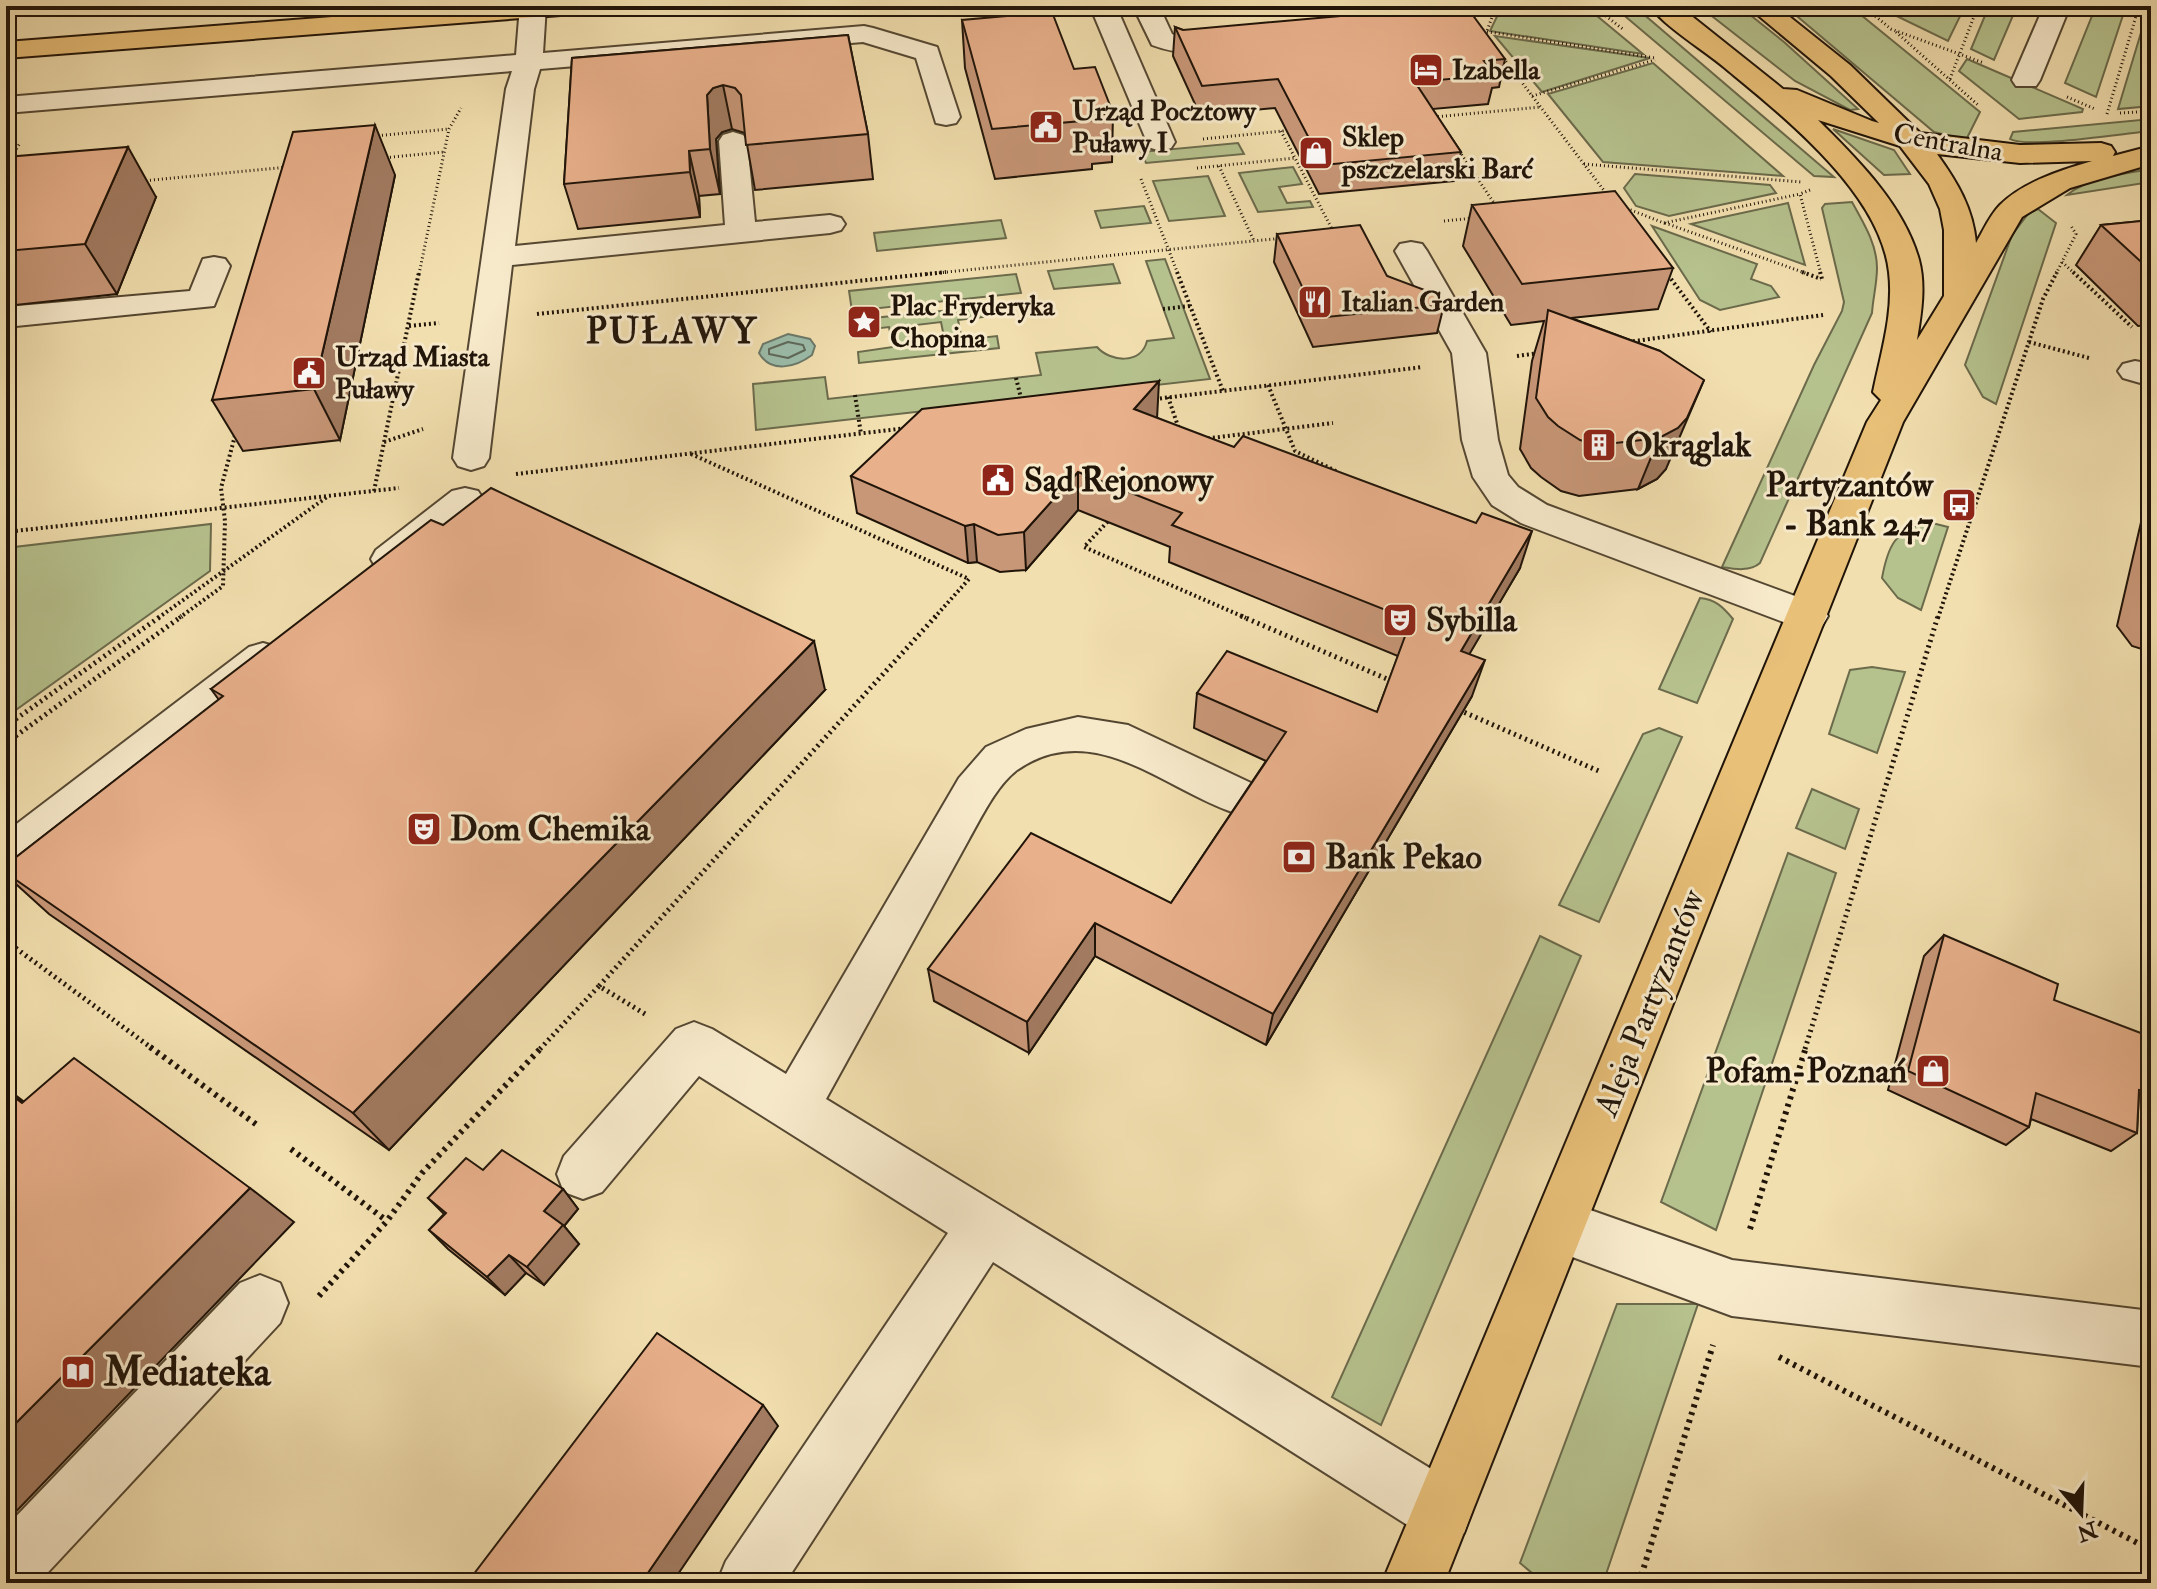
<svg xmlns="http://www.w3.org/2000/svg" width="2157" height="1589" font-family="'IM FELL Double Pica',serif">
	<rect width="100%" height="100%" fill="#f2dfaf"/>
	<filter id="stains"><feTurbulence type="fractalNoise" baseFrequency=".0025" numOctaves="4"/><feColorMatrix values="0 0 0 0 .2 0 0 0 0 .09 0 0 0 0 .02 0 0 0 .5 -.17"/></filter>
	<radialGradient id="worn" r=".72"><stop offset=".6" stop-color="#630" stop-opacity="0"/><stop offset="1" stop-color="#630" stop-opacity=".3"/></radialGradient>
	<g fill="#b6c28e" stroke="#6b6b4c" stroke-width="2" fill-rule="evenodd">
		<polygon points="1502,6 1585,6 1643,54 1490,31"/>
		<polygon points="1613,6 1634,6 1834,177 1814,176"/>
		<polygon points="1699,6 1739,6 1784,42 1858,109 1850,110 1795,81"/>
		<polygon points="1785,6 1850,6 1980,112 1966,140 1934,132"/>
		<polygon points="1876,6 1965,6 1948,41"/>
		<polygon points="1989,6 2017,6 1994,60 1971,49"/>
		<polygon points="2096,6 2126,6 2096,97 2065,83"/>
		<polygon points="2149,6 2151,6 2151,106 2118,109"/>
		<polygon points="1495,36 1650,58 1542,92"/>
		<polygon points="1967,59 2083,109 2082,112 2019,119 1959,71"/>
		<polygon points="1653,63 1783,176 1603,162 1548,94"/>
		<path d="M2151 119V131C2126 133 2026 149 2010 139L2013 132Z"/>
		<polygon points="1833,129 1894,150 1910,174 1884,175"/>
		<polygon points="1238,143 1244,154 1146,163 1141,152"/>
		<polygon points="1293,167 1302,184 1279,187 1287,203 1310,201 1313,207 1258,212 1239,173"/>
		<path d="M2151 169V182L2067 195C2087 178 2126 173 2151 169Z"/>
		<polygon points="1635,174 1770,185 1776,193 1669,216 1636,206 1624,188"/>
		<polygon points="1208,176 1225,216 1169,221 1153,181"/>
		<path d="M1852 202C1863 222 1877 244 1877 268 1877 283 1873 298 1872 313L1760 563C1750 572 1734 569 1722 567L1814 365 1842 311 1844 302 1822 208 1825 204Z"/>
		<polygon points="1788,203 1805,265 1691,224"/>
		<polygon points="1144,206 1151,223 1101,228 1095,211"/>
		<polygon points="2038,209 2056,223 1996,404 1983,397 1965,365 2012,235 2028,214"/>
		<polygon points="1001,220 1006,238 877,251 874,233"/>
		<polygon points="1652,226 1757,264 1751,279 1771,286 1779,297 1720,310 1700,300"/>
		<path d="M1165 259 1210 379 756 430 753 384 825 377 828 399 1041 375 1036 353 1097 347C1110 362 1141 365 1147 341L1174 338 1146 261Z"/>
		<polygon points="1113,264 1120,283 1054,289 1048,271"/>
		<polygon points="1016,274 1021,293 852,311 849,291"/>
		<path d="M989 306 992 316 958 320 962 340 997 336 999 348 859 363 858 352 893 347 889 327 855 331 854 320ZM941 322 945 342 910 346 907 326Z"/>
		<path d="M1928 522 1948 527 1921 610 1898 598 1882 578C1888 545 1895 531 1928 522Z"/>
		<polygon points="211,524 210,571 6,717 6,548"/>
		<path d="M1700 598C1715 599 1723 607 1733 619L1697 703 1659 689Z"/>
		<polygon points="1872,667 1905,672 1877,753 1829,734 1850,670"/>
		<polygon points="1659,728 1682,737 1599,922 1559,905 1643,734"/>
		<polygon points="1812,789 1859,809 1845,849 1796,828"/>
		<polygon points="1788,853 1836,873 1716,1230 1661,1202"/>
		<polygon points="1540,936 1581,956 1381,1425 1332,1397"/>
		<polygon points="1617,1304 1698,1304 1603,1583 1544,1583 1520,1563"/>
	</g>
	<path fill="#9bbdab" stroke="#6a796a" stroke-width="2" d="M788 334 810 339 815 346 812 355C796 367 771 374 759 353L763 344Z"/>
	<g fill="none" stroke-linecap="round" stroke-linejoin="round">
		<polygon stroke="#5e685a" stroke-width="2" points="788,342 803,345 805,350 788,358 769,354 769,349"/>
		<g stroke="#544732" stroke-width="4">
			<g id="minor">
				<polygon points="520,6 546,6 543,53 864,26 873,28 937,47 960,117 956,123 946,125 936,123 916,58 863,42 540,69 534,89 515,246 725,225 719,141 723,135 733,132 743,135 747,141 755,222 830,215 841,218 845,224 841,230 830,233 512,265 489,458 484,466 471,470 458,466 453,458 506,89 512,71 6,113 6,97 516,55"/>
				<polygon points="1090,6 1116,6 1175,142 1171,148 1161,151 1151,148 1147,142"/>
				<path d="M1133 6H1159L1172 34C1195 43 1219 31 1242 36L1246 42 1242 48C1211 55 1181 56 1152 45Z"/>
				<polygon points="2044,6 2070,6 2040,80 2036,86 2016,86 2012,80"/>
				<polygon points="1411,242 1422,244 1427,251 1486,353 1498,440 1508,475 1518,487 1547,505 1822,606 1828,616 1822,626 1808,630 1794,626 1521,523 1492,505 1473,477 1462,440 1452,353 1395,251 1400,244"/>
				<polygon points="214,257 225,259 230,266 214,306 6,327 6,307 190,291 203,259"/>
				<polygon points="2135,361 2151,364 2151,386 2123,378 2118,371 2123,364"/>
				<polygon points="465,488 478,491 484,500 478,509 404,568 390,572 376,568 371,559 376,550 452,491"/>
				<polygon points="263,643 277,647 283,658 277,669 22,871 6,877 6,832 249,647"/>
				<path d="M1078 717 1128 725 1251 783 1257 795 1251 807 1235 813C1163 789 1094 717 1017 770 996 786 981 818 968 841L826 1099 1464 1489 1472 1511 1464 1533 1442 1541 1420 1533 993 1262 785 1583H717L726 1561 948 1233 699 1076 602 1192 583 1199 564 1192 557 1174 564 1156 676 1029 694 1022 712 1029 786 1074 959 778 986 747 1026 729Z"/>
				<polygon points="1559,1199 1732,1260 2151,1311 2151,1367 1732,1316 1540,1245 1532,1226 1540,1207"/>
				<polygon points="260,1275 280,1283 288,1303 280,1323 38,1583 6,1583 6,1527 240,1283"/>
			</g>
		</g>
		<g stroke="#201409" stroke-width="4">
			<g id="major">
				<polygon points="475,6 587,6 583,11 574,14 6,58 6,42"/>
				<path d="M1650 6H1679L1783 89 1797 90 1872 121 1879 123 1831 76 1747 6H1776L1850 65 1920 133 2020 145 2101 143 2111 146 2115 152 2113 156 2151 146V164L2070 188 2022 217 1903 422 1444 1583H1382L1867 422 1881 400 1873 392C1881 353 1894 312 1889 272 1880 192 1783 116 1725 68 1704 50 1666 28 1650 6ZM1818 120 1900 146 1929 184 1940 209 1944 230V296L1917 340C1921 315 1926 286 1919 260 1904 205 1857 159 1818 120ZM1937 154 2020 163 2092 161C2061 170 2023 182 2000 205 1990 215 1983 231 1976 243 1973 208 1957 182 1937 154Z"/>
			</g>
		</g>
		<g stroke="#201409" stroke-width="3" stroke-dasharray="1 3" stroke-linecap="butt">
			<polyline points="1593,6 1624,30"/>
			<polyline points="1863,6 1891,29 1984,63"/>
			<polyline points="929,7 948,6"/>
			<polyline points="1483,31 1655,58"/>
			<polyline points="1896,32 1978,105"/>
			<polyline points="1486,34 1496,6"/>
			<polyline points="1501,55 1609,197"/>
			<polyline points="1950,79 1978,6"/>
			<polyline points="1532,96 1655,60"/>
			<polyline points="2067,97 2095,109"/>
			<polyline points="2120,113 2151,111"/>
			<polyline points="2107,114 2139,6"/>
			<polyline points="1434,117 1541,107"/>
			<polyline points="1281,131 1334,233"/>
			<polyline points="374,136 449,129"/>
			<polyline points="1203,139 1293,130"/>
			<polyline points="1457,148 1496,206"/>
			<polyline points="382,158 444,152"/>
			<polyline points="1584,164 1801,182"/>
			<polyline points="6,166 20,143"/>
			<polyline points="1219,166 1254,241"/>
			<polyline points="1197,168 1295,158"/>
			<polyline points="1141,179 1178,274"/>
			<polyline points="142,181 288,167"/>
			<polyline points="1810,190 1800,194 1821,274"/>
			<polyline points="1623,207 1664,223 1800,194"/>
			<polyline points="1444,221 1474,218"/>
			<polyline points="1665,223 1808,274"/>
			<polyline points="2062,262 2075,274"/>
			<polyline points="419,274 449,129 461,108"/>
			<polyline points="927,274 1283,238"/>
			<polyline points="2056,274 2076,234 2071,226"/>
		</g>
		<g stroke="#201409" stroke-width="4" stroke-dasharray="2 3" stroke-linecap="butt">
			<polyline points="1177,272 1223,391"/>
			<polyline points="1802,272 1821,279"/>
			<polyline points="1820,272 1822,279"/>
			<polyline points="2073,272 2132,327"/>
			<polyline points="1668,275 1711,332"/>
			<polyline points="1163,309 1190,306"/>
			<polyline points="537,314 946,272"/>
			<polyline points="409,326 439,323"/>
			<polyline points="1628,342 1823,315"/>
			<polyline points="2029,342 2089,358"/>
			<polyline points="1517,356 1539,353"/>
			<polyline points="1016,378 1022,402"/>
			<polyline points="1268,385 1295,451 1338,472"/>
			<polyline points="855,395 861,434"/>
			<polyline points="1168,397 1179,429"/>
			<polyline points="1155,399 1423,367"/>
			<polyline points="1203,439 1333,423"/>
			<polyline points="384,442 423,429"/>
			<polyline points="691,454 969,579 934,618"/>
			<polyline points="516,474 907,428"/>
			<polyline points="374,491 419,272"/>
			<polyline points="1111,518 1084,547 1246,618"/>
			<polyline points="6,532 399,488"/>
			<polyline points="158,618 327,497"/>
			<polyline points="179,618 223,586 225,521 221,488 236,432"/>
			<polyline points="1938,618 2043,299 2057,272"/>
		</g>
		<g stroke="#201409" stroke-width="5" stroke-dasharray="2 4" stroke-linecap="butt">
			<polyline points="1241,616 1394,682"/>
			<polyline points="1459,710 1601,772"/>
			<polyline points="6,726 161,616"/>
			<polyline points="6,743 182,616"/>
			<polyline points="6,941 153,1049"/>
			<polyline points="645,1014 599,986 936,616"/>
			<polyline points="540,1049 599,986"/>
			<polyline points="1805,1049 1938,616"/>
		</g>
		<g stroke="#201409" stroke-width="6" stroke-dasharray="3 5" stroke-linecap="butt">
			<polyline points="150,1047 257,1125"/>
			<polyline points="291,1149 387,1221"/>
			<polyline points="1750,1229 1806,1047"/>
			<polyline points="319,1296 387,1221 422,1173 542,1047"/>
			<polyline points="1779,1357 2151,1550"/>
			<polyline points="1639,1583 1713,1345"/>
		</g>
		<use href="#minor" fill="#f7eacb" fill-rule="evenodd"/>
		<use href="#major" fill="#e9c078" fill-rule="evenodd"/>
	</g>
	<g fill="#c89778" stroke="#201409" stroke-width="2">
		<polygon points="962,20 1074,69 1113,113 1112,162 1092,164 1092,169 995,179 965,68"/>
		<polygon points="1175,27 1183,30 1505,59 1499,87 1492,88 1488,104 1432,109 1461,152 1454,181 1319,194 1275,108 1200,115 1173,56"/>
		<polygon points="848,35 868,134 873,179 755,190 745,133 732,129 722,132 716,139 720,194 699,196 700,217 578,229 564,184 572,58"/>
		<polygon points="6,157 156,197 117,294 6,306"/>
		<polygon points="395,175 340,440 243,451 212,400"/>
		<polygon points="1472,205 1673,268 1658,309 1571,318 1660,351 1666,469 1657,479 1638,489 1579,496 1561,491 1541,477 1531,468 1520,449 1532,361 1544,321 1511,325 1463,246"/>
		<polygon points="2151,220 2151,325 2138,326 2076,265 2101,225"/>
		<polygon points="1277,234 1387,276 1444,305 1437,333 1313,347 1274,262"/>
		<polygon points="1157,418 1520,568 1469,654 1472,696 1266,1045 1095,956 1029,1053 934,1001 928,969 1171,903 1266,761 1194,728 1197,693 1377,712 1398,656 1169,562 1170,547 1078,510 1026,570 1000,572 977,562 968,563 857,513 851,476"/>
		<polygon points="2151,479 2151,652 2132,646 2117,626"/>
		<polygon points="211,689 825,690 389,1150 49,914 6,875 6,865 219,700"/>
		<polygon points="1944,935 2054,1000 2144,1091 2139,1094 2137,1133 2111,1151 2031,1119 2029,1127 2006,1145 1888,1090 1924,956"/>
		<polygon points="483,1170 563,1189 578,1209 564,1226 579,1244 544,1285 526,1273 505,1295 448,1249 429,1230 444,1214 428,1198"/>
	</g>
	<g fill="#a27b61" stroke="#201409" stroke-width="2">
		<polygon points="723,85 732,129 722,132 716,139 720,194 710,149 707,95 713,88"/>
		<polygon points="375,125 395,175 340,440 314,389"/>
		<polygon points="128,147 156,197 117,294 85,244"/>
		<polygon points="689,151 699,196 700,217 690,172"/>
		<polygon points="1704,380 1666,469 1657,479 1638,489 1659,438"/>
		<polygon points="1159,381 1157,419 1134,409"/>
		<polygon points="1078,472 1078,510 1026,570 1024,532"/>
		<polygon points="974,524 977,562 968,563 965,526"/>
		<polygon points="1532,531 1520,568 1450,687 1461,651"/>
		<polygon points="814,641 825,690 389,1150 353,1113"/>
		<polygon points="1485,660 1472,696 1266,1045 1273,1014"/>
		<polygon points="1095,923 1095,956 1029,1053 1027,1022"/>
		<polygon points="6,1088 76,1141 6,1091"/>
		<polygon points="250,1188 294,1222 6,1522 6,1433"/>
		<polygon points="563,1189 578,1209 564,1226 579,1244 544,1285 527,1267 544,1211"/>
		<polygon points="509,1255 526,1273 505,1295 487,1277"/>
		<polygon points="763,1405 778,1426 672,1583 641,1583"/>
	</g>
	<g fill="#e8b08b" stroke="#201409" stroke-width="2">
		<polygon points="1454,6 1466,6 1505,59 1484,61 1495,75 1415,82 1461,152 1323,165 1278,79 1202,86 1175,27 1183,30"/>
		<polygon points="1052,12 1074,69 1095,67 1113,113 1091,115 1093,120 992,129 962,20"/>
		<polygon points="848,35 868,134 746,145 741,95 735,88 723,85 713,88 707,95 710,149 689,151 690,172 564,184 572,58"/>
		<polygon points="375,125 314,389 212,400 293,132"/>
		<polygon points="128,147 85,244 6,251 6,157"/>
		<polygon points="1615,191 1673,268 1522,284 1472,205"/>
		<polygon points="2151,220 2151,271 2101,225"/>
		<polygon points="1360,225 1387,276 1438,295 1444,305 1317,318 1277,234"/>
		<polygon points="1548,310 1660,351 1704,380 1687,418 1678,428 1659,438 1598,445 1580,440 1558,426 1548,417 1536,398"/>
		<polygon points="1159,381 1134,409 1234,447 1243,436 1476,523 1482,513 1532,531 1461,651 1485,660 1273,1014 1095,923 1027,1022 928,969 1031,833 1171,903 1286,732 1197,693 1227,651 1377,712 1411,620 1172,525 1182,513 1078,472 1024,532 998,535 974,524 965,526 851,476 922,409"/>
		<polygon points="491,488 814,641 353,1113 6,873 6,865 223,696 211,689 431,520 443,525"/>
		<polygon points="1944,935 2058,984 2054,1000 2146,1035 2144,1091 2139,1090 2137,1133 2036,1093 2029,1127 1908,1071"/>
		<polygon points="74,1058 250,1188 6,1433 6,1091 22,1103"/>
		<polygon points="502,1150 563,1189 544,1211 563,1225 527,1267 509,1255 487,1277 429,1230 446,1213 428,1198 466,1158 483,1170"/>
		<polygon points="657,1333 763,1405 641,1583 467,1583"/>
	</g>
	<defs>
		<g id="hotel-square" transform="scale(1.8)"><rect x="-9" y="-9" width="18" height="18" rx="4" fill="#8f2418" stroke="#f7eacb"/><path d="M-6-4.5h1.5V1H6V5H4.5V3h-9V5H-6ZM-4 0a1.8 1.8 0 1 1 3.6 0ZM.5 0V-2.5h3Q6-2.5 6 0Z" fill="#fff"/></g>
		<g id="civic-square" transform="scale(1.8)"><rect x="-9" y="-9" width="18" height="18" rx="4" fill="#8f2418" stroke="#f7eacb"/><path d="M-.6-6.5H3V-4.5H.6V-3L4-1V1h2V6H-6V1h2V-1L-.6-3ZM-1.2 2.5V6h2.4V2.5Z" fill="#fff"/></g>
		<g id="shop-square" transform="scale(1.8)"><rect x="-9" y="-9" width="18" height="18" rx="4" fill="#8f2418" stroke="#f7eacb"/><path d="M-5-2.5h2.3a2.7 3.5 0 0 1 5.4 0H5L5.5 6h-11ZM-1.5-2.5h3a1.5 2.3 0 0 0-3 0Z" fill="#fff"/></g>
		<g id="restaurant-square" transform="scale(1.8)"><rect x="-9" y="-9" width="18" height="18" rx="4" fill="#8f2418" stroke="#f7eacb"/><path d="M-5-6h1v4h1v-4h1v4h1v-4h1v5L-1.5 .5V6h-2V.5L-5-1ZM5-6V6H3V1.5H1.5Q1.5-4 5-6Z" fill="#fff"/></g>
		<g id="sight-square" transform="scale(1.8)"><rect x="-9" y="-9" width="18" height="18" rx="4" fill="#8f2418" stroke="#f7eacb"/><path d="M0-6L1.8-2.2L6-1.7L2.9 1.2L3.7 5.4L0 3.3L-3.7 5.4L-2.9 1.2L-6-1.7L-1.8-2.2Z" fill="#fff"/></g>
		<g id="building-square" transform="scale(1.8)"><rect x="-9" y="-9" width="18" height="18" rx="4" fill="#8f2418" stroke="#f7eacb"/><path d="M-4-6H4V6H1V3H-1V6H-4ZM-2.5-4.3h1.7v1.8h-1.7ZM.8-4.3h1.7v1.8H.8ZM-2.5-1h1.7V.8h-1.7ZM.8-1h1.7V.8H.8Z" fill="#fff"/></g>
		<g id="bus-square" transform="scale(1.8)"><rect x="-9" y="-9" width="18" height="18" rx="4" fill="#8f2418" stroke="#f7eacb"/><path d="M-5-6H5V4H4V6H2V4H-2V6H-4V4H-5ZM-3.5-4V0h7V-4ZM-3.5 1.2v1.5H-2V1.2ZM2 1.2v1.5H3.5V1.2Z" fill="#fff"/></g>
		<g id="theatre-square" transform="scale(1.8)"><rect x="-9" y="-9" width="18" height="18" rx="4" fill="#8f2418" stroke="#f7eacb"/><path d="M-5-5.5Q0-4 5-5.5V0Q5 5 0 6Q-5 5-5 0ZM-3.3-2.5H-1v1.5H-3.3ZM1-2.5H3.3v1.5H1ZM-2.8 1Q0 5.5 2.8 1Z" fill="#fff"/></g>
		<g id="bank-square" transform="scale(1.8)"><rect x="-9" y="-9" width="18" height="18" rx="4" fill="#8f2418" stroke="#f7eacb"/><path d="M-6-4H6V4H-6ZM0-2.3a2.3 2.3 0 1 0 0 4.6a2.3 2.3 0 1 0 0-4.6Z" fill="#fff"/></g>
		<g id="library-square" transform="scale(1.8)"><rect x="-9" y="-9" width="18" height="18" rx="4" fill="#8f2418" stroke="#f7eacb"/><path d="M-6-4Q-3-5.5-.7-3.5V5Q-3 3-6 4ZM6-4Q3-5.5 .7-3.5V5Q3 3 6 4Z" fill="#fff"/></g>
	</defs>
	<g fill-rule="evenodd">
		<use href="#hotel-square" x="1426" y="70"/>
		<use href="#civic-square" x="1046" y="127"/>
		<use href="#shop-square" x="1316" y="153"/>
		<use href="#restaurant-square" x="1315" y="302"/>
		<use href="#sight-square" x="864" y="322"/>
		<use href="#civic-square" x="309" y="373"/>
		<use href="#building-square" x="1599" y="445"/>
		<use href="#civic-square" x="998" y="480"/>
		<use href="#bus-square" x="1959" y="505"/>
		<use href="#theatre-square" x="1400" y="620"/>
		<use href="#theatre-square" x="424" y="829"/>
		<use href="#bank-square" x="1299" y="857"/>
		<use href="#shop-square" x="1933" y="1071"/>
		<use href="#library-square" x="78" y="1372"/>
	</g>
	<g text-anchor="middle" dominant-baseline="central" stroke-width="6" stroke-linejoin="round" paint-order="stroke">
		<g font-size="28" font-weight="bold" fill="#201409" stroke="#f7eacb" text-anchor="start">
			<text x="1452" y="70">Izabella</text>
			<text x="1072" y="111">Urząd Pocztowy<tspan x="1072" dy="32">Puławy I</tspan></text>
			<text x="1342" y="137">Sklep<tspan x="1342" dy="32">pszczelarski Barć</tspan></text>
			<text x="1341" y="302">Italian Garden</text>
			<text x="890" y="306">Plac Fryderyka<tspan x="890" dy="32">Chopina</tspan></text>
			<text x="335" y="357">Urząd Miasta<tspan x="335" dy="32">Puławy</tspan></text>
		</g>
		<g font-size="28" fill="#201409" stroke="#f7eacb">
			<text transform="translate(1948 143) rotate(10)">Centralna</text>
		</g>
		<g font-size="34" font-weight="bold" fill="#201409" stroke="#f7eacb" text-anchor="start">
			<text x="1625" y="445">Okrąglak</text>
			<text x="1024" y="480">Sąd Rejonowy</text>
			<text x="1933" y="485" text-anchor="end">Partyzantów<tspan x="1933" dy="39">- Bank 247</tspan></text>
			<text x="1426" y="620">Sybilla</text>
			<text x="450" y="829">Dom Chemika</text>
			<text x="1325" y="857">Bank Pekao</text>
			<text x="1907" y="1071" text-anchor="end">Pofam-Poznań</text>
		</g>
		<g font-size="34" fill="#201409" stroke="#f7eacb">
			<text transform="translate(1650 1003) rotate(-68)">Aleja Partyzantów</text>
		</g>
		<g font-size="36" font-weight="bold" letter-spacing="2" fill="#201409" stroke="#f7eacb">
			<text x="672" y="331">PUŁAWY</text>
		</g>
		<g font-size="40" font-weight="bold" fill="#201409" stroke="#f7eacb" text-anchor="start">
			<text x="104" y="1372">Mediateka</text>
		</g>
	</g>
	<rect width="2157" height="1589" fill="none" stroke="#f2dfaf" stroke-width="32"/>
	<rect x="8" y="8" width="2141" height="1573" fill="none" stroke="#201409" stroke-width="4"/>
	<rect x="16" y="16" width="2125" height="1557" fill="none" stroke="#201409" stroke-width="2"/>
	<g transform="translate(2081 1513) rotate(161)" stroke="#f7eacb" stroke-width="6" paint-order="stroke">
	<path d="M0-6L14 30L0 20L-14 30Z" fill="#201409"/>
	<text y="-12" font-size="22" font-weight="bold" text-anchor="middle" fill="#201409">N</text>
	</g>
	<rect width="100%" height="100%" filter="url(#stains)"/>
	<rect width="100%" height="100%" fill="url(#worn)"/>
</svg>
